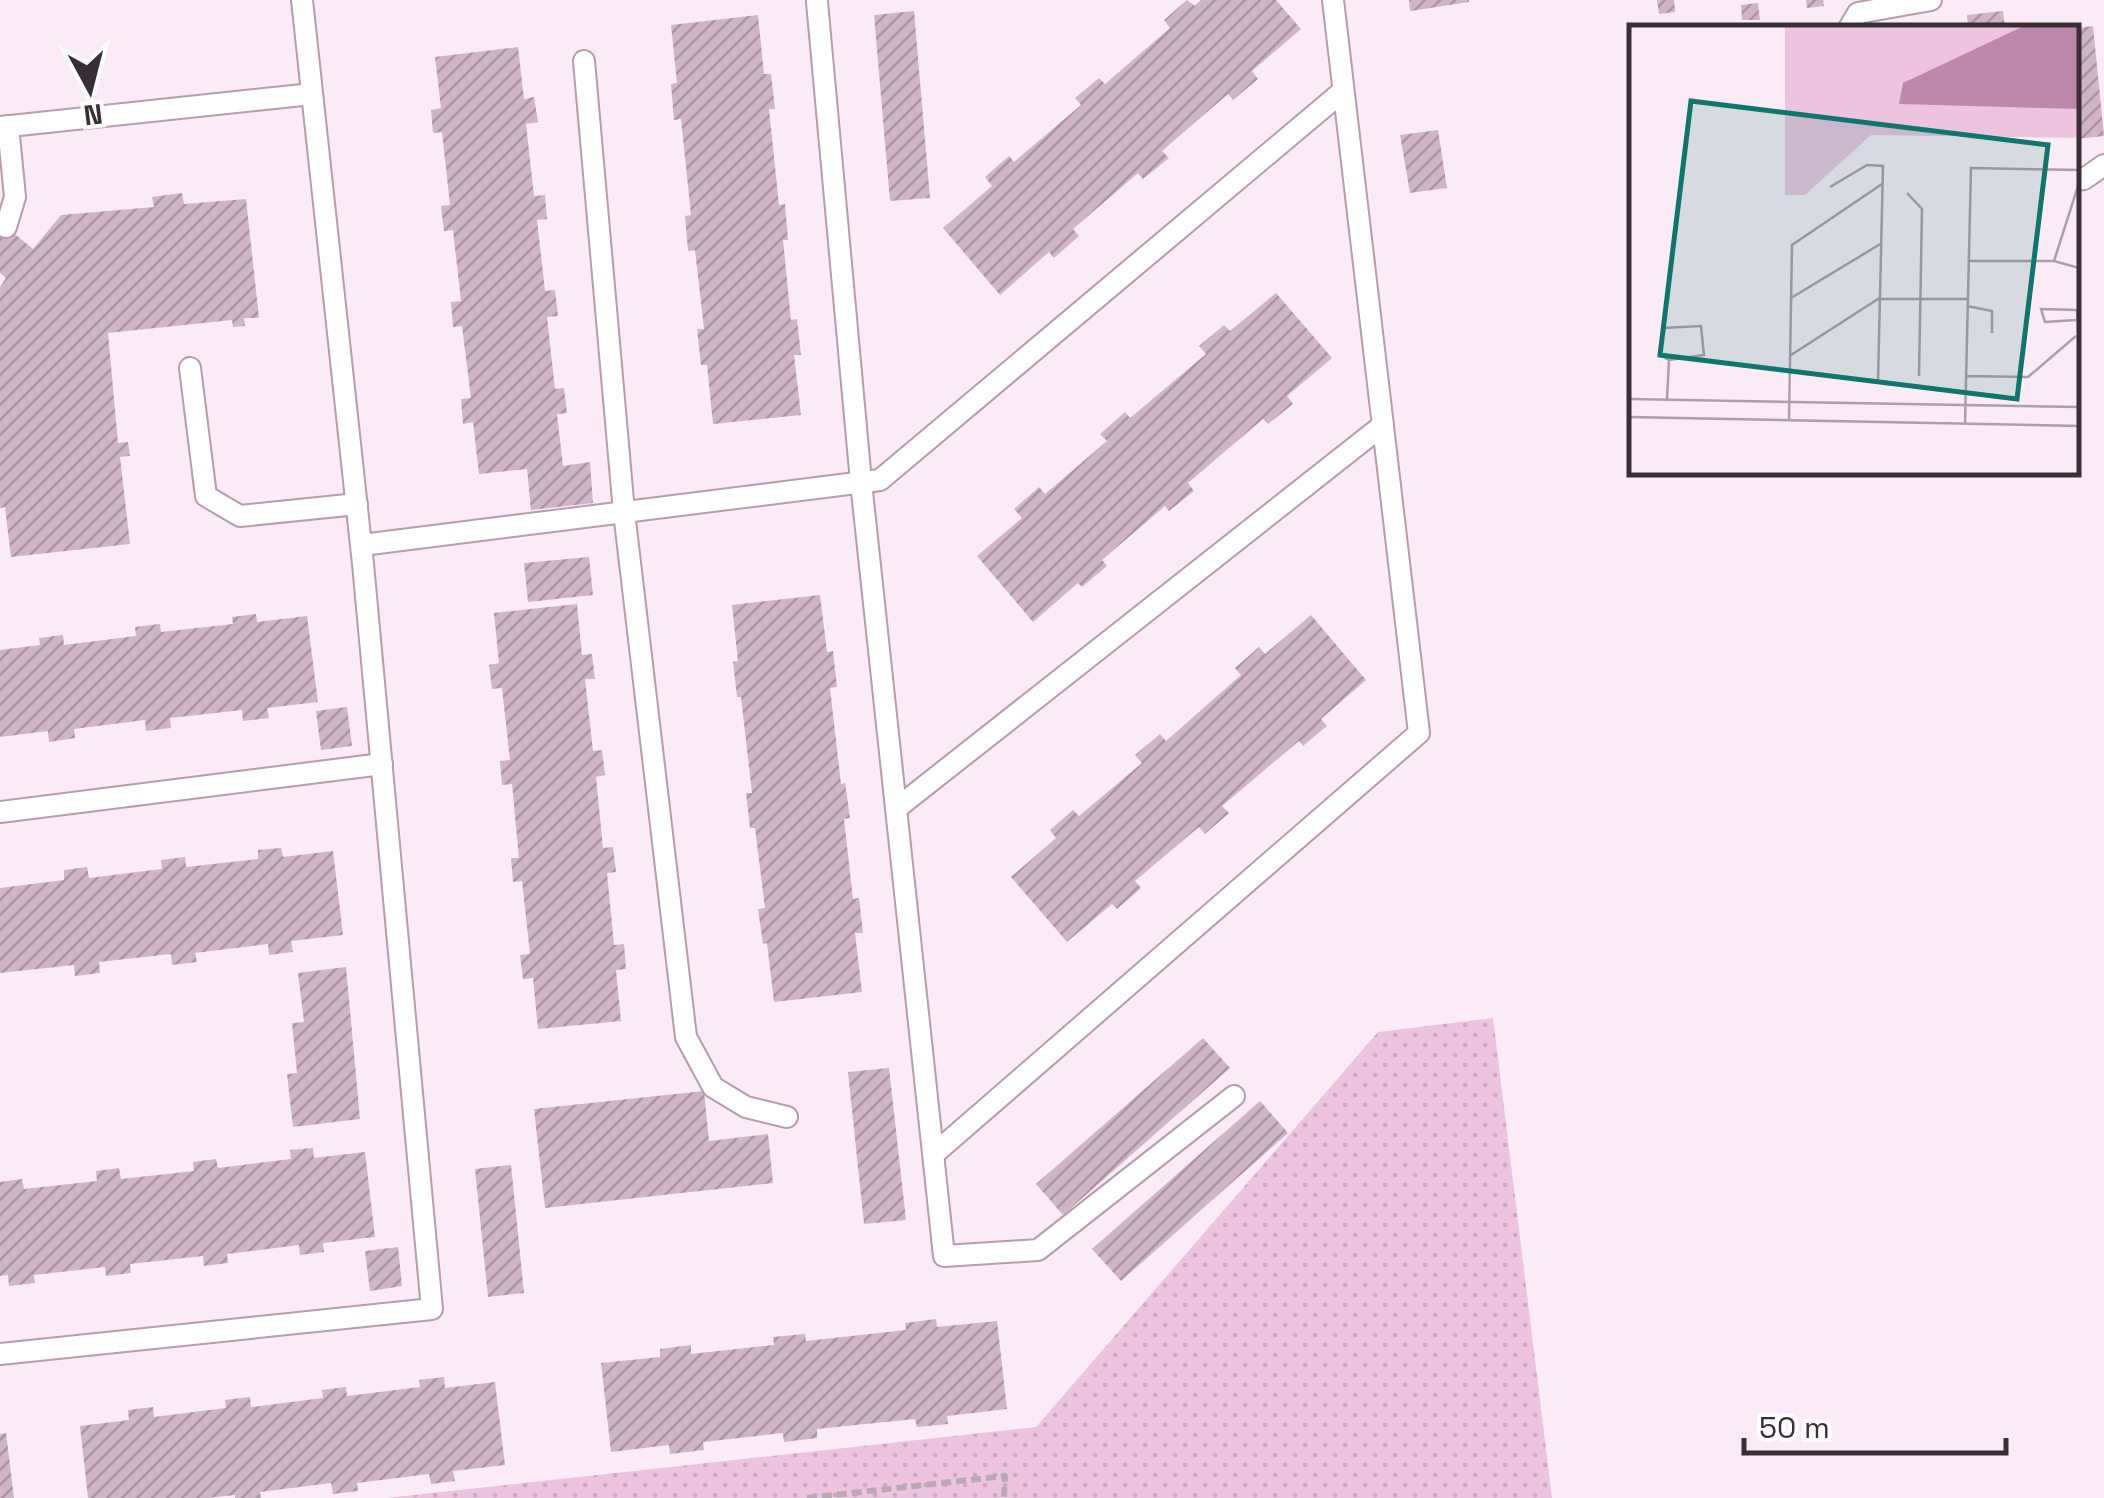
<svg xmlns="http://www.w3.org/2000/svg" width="2104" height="1498" font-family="'Space Grotesk',sans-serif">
	<defs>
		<pattern id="green-dots" width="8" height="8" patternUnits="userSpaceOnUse" patternTransform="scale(2.5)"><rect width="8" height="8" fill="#edc4df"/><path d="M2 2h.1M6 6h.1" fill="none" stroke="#cca9c0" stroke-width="1.8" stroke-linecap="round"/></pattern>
		<pattern id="building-hatch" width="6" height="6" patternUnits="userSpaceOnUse" patternTransform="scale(2.5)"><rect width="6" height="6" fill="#d0b5c7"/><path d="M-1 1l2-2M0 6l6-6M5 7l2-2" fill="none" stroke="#aa94a2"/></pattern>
	</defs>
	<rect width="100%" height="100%" fill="#fbebf6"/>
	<polygon fill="url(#green-dots)" points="1493,1018 1552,1498 386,1498 1036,1427 1378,1032"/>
	<g fill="url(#building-hatch)">
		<polygon points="1187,0 1195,6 1201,0 1276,0 1301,29 1252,71 1258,79 1233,100 1228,94 1162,151 1169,158 1143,179 1138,173 1073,229 1079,236 1054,258 1049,252 1000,295 943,228 992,186 985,177 1009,156 1014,162 1081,105 1075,98 1099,78 1105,84 1170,28 1164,20"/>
		<polygon points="1409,0 1469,0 1469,2 1410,11"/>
		<polygon points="1657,0 1674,0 1675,12 1659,14"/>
		<polygon points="1806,0 1823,0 1824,6 1807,8"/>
		<polygon points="1758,3 1760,20 1742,20 1741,5"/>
		<polygon points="914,11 930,198 890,201 874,15"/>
		<polygon points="2003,11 2005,28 1968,28 1967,15"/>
		<polygon points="758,15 764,74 771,74 775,109 769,109 779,205 785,204 788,240 783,240 791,320 797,319 801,355 794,355 801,415 713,424 707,365 701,365 697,329 704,329 695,250 688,251 685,216 691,215 681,119 674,120 671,84 677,83 671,25"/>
		<polygon points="2093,26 2104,136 2076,139 2076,28"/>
		<polygon points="518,47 524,99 534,97 538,122 526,124 534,196 545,195 547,219 537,220 545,291 555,290 558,316 547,317 555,389 564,388 567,413 557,414 563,466 590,462 593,503 531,510 527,469 479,474 473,422 463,424 461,399 471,398 462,326 453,327 451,302 461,301 453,230 444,231 441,206 450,205 442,132 433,133 431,110 441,108 435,57"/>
		<polygon points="1438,130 1447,188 1410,193 1400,135"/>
		<polygon points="182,193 184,204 246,199 259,318 244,318 245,326 233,327 232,320 108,333 118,443 128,442 130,456 120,457 130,544 11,557 5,507 0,508 0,287 6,278 0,273 0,222 33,249 61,215 154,207 152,197"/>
		<polygon points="1276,293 1332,358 1287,396 1293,404 1268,424 1263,419 1188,483 1194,491 1169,511 1165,506 1102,560 1107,566 1082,587 1078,583 1033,622 977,556 1022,518 1014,509 1039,487 1045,494 1107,441 1100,434 1125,412 1130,418 1206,354 1199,346 1224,325 1230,331"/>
		<polygon points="589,557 593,595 528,602 524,563"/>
		<polygon points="820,595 827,652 833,651 837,687 830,688 841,784 845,783 850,818 844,819 853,899 859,898 863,933 855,933 862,992 774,1002 767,943 763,944 758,909 765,908 755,828 750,828 746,793 752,793 741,697 737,697 733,662 738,661 732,605"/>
		<polygon points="577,604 582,655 592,654 595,679 585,679 593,751 602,750 605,775 596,777 603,848 613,847 616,872 607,873 614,945 624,944 626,969 616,970 621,1021 538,1029 533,978 523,979 520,955 530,954 522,881 513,882 511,858 519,858 512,784 502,785 500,761 510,760 502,688 492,689 489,665 499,663 494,613"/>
		<polygon points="256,614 257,622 307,616 318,702 267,708 269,718 243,721 242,710 170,718 171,728 146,731 145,720 74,729 75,738 49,742 48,731 0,737 0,650 40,645 39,638 63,635 64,645 136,636 135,627 160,624 161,632 233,624 232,617"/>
		<polygon points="1311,615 1366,680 1321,719 1327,726 1303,746 1299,741 1222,806 1229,813 1205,834 1199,827 1135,881 1141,888 1117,909 1112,904 1067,942 1011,877 1056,838 1050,830 1073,810 1079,816 1142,763 1135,755 1160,734 1166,741 1241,675 1235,668 1259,647 1265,654"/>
		<polygon points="347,707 352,746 321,750 316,711"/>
		<polygon points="281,848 283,857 333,851 343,935 291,941 293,952 269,955 268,944 195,953 197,962 172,965 171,954 99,962 100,973 75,976 74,965 0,973 0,888 64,880 64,870 87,867 89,878 162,869 161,860 185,857 186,867 258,859 258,850"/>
		<polygon points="346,967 360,1119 293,1127 287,1074 297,1073 292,1023 304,1022 298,973"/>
		<polygon points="1203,1038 1230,1068 1063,1215 1036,1184"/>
		<polygon points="889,1068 906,1220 864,1224 848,1072"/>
		<polygon points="704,1091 709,1141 768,1134 773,1183 545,1208 534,1109"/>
		<polygon points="1260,1101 1288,1133 1121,1281 1092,1249"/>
		<polygon points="313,1148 314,1158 365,1152 375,1237 323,1243 324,1252 300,1255 299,1245 227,1254 228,1263 204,1266 203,1256 130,1264 131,1273 106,1276 105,1267 34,1275 35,1283 9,1286 8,1275 0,1276 0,1182 22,1179 24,1189 97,1181 96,1171 119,1168 121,1179 194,1171 193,1162 216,1159 218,1168 291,1159 290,1150"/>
		<polygon points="511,1165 524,1293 488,1297 475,1169"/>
		<polygon points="398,1247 402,1286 370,1291 365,1251"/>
		<polygon points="936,1319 937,1327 997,1321 1007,1409 947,1416 948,1424 917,1427 915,1419 817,1429 817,1438 784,1442 783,1433 703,1442 704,1450 670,1454 669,1445 611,1452 601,1363 660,1357 660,1349 691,1345 691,1354 774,1345 773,1337 805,1334 806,1341 906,1330 905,1323"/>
		<polygon points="444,1377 445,1388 495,1382 505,1465 453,1471 455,1481 431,1484 429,1474 357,1483 358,1491 333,1494 331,1483 260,1492 261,1498 235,1498 235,1495 207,1498 88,1498 80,1426 129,1420 128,1410 153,1407 154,1417 226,1408 225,1400 250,1397 251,1407 323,1398 322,1390 346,1387 347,1396 420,1387 419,1380"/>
		<polygon points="6,1433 14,1498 0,1498 0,1434"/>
	</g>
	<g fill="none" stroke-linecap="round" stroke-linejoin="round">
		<g stroke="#b69cad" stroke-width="24">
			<g id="lane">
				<polyline points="817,2 861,482 944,1256 1038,1250 1234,1096"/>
				<polyline points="1849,28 1858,13 1931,0"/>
				<polyline points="584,61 624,512 686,1037 713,1087 746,1107 787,1117"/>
				<polyline points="0,127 312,94"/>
				<polyline points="2076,180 2084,179 2104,165"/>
				<polyline points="6,227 15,197 8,126"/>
				<polyline points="190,368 206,496 240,516 357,504"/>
				<polyline points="362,545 880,480 1343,91"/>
				<polyline points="897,808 1383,425"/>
				<polyline points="0,812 382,764"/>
				<polyline points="934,1154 1419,733 1333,0"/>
				<polyline points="0,1354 432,1309 363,564 302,0"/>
			</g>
		</g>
		<polyline stroke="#b8aab3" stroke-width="6" stroke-dasharray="10 5" stroke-linecap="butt" points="807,1498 1005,1476 1004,1498"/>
		<use href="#lane" stroke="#fff" stroke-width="20"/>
	</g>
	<g transform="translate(1629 25)">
		<rect width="450" height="450" fill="#fbebf6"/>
		<path d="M156 0H450V113L242 110 176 170H156Z" fill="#edc4df"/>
		<path d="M397 0H450V84L270 79 274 58Z" fill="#be88ad"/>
		<path fill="none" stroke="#ad9fa9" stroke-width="2.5" d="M201 162 238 140 254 141 249 356M278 168 293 184 290 351M339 236H425L450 243M425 236 450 158M162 273 253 218M338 281 363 286V308M447 295 416 297 412 284 448 285 450 320M162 330 249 274H338M337 351 399 352 447 311M0 374 450 382M38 374 40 335 75 330 72 301 34 303 31 330 40 335M0 392 450 401M160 396 163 220 253 159M336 399 342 143 450 145"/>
		<path fill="#0f766e" fill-opacity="0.15" stroke="#0f766e" stroke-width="5" d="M62 76 419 120 388 374 31 330Z"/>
		<rect width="450" height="450" fill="none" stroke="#392e35" stroke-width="5"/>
	</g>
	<g transform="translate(90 90) rotate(173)" stroke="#ffffff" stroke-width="8" paint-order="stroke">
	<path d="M0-8L18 38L0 25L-18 38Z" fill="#392e35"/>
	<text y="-15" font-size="28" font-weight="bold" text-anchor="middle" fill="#392e35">N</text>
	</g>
	<path d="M1744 1438v15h262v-15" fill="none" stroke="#392e35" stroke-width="5"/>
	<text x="1759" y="1438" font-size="30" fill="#392e35" stroke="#ffffff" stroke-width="8" paint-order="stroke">50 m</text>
</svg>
